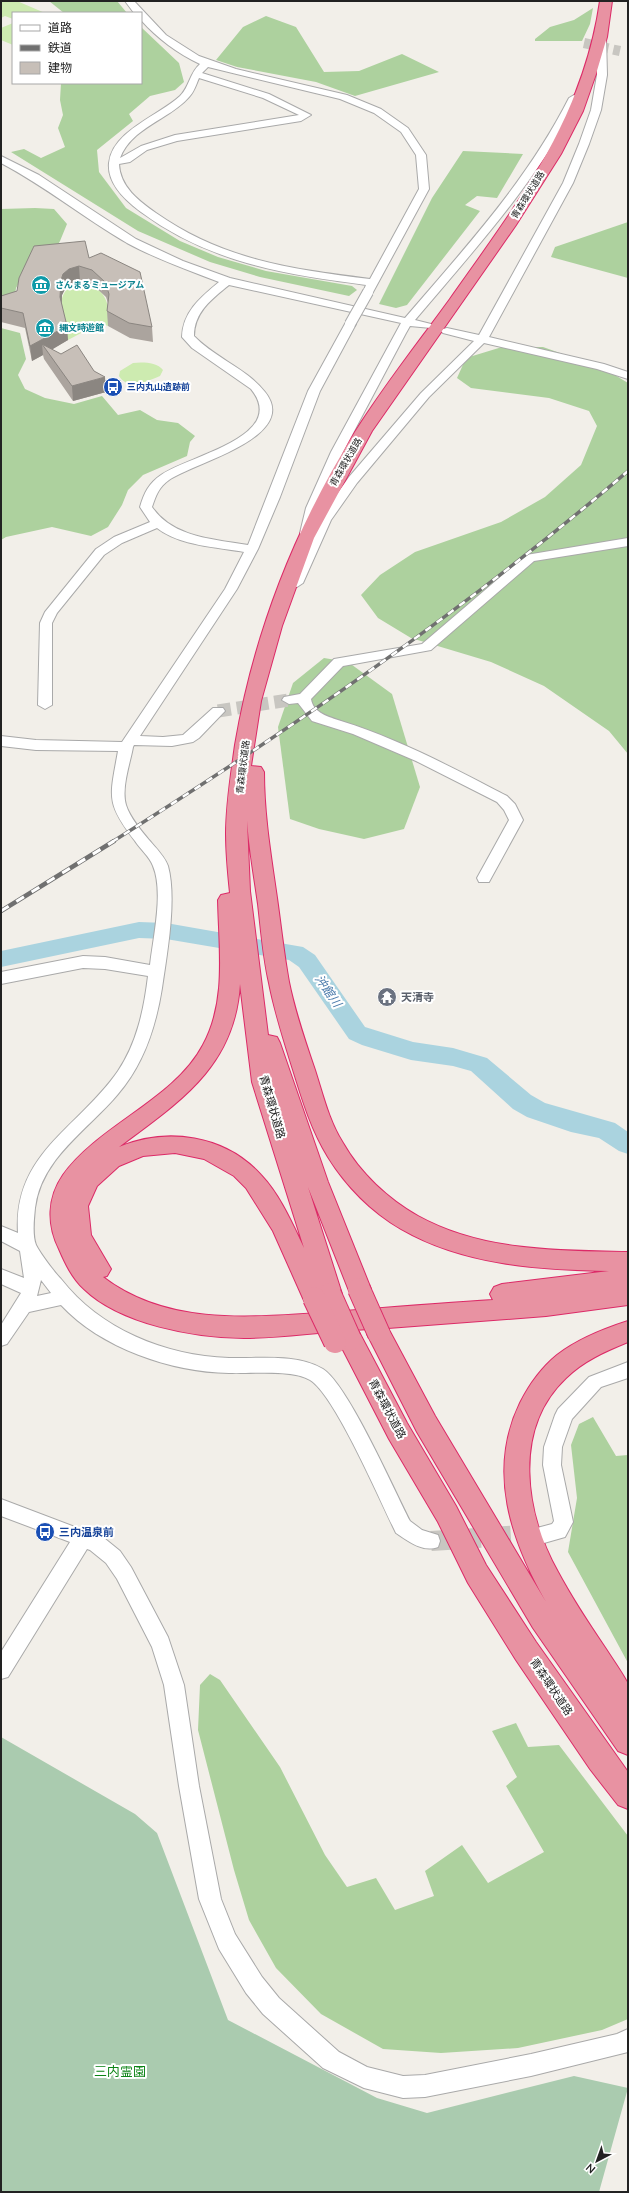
<svg xmlns="http://www.w3.org/2000/svg" width="629" height="2193" font-family="'Nunito Sans','Noto Sans JP',sans-serif">
	<rect width="100%" height="100%" fill="#f2efe9"/>
	<g fill="#cdebb0">
		<polygon points="1,1 17,1 45,13 13,13 13,19 5,16 1,18"/>
		<polygon points="13,23 13,45 1,40 1,28"/>
		<path d="M80 281C104 286 112 304 108 326L100 323 68 340C61 318 52 291 80 281Z"/>
		<path d="M133 363C142 362 157 362 163 370L160 376C148 381 128 391 119 376L120 371Z"/>
	</g>
	<g fill="#add19e">
		<polygon points="49,1 117,1 127,13 64,13"/>
		<polygon points="593,8 590,24 582,41 535,41 535,39 550,27 574,20"/>
		<polygon points="266,16 296,27 324,72 359,71 402,54 439,72 355,96 316,82 237,67 216,60 243,27"/>
		<polygon points="141,27 179,63 184,82 175,90 150,96 129,114 133,121 97,150 99,172 126,208 180,241 218,257 266,271 352,286 357,290 349,296 260,277 210,262 138,231 11,152 24,149 41,158 65,147 58,128 63,115 60,100 61,83 141,83"/>
		<polygon points="463,151 523,154 497,198 477,196 465,205 480,211 407,305 396,308 379,304 432,198"/>
		<polygon points="35,208 54,209 67,224 60,241 51,257 32,258 16,288 14,302 1,308 1,209"/>
		<polygon points="628,222 628,278 551,257 555,247"/>
		<polygon points="1,328 20,333 26,359 18,375 25,389 45,398 74,404 102,396 118,415 140,410 157,420 178,423 195,436 190,442 187,456 143,475 128,490 122,505 108,527 91,536 52,527 6,537 1,540"/>
		<polygon points="502,347 543,347 605,369 628,383 628,754 609,731 544,686 491,662 411,638 378,618 361,595 380,575 415,552 501,522 545,497 581,465 597,426 589,411 549,398 471,388 457,378 466,358"/>
		<polygon points="324,658 348,662 392,694 420,787 404,829 364,839 319,829 290,819 278,727 293,683"/>
		<polygon points="593,1417 616,1456 628,1455 628,1663 568,1552 577,1498 571,1445 579,1424"/>
		<polygon points="210,1674 220,1680 280,1767 325,1855 347,1887 376,1878 395,1910 434,1896 425,1871 462,1845 488,1883 544,1852 506,1786 517,1777 492,1731 516,1723 528,1747 559,1745 628,1836 628,2019 602,2030 518,2048 441,2053 383,2049 321,2014 276,1968 249,1920 234,1870 198,1730 200,1685"/>
	</g>
	<polygon fill="#aacbaf" points="1,1737 135,1814 157,1833 228,2020 377,2098 427,2113 574,2076 628,2088 599,2192 1,2192"/>
	<g fill="none" stroke-linecap="round" stroke-linejoin="round">
		<polygon fill="#aad3df" fill-rule="evenodd" points="139,922 166,923 303,947 315,955 365,1027 413,1042 453,1048 487,1058 531,1095 545,1103 615,1123 628,1132 628,1154 619,1151 599,1138 571,1132 527,1117 513,1109 471,1071 453,1066 411,1060 362,1045 349,1039 299,967 289,960 166,939 139,938 1,967 1,951"/>
		<polyline stroke="#c8c6c1" stroke-width="10" stroke-dasharray="10 5" stroke-linecap="butt" points="584,43 620,51"/>
		<polyline stroke="#c8c6c1" stroke-width="13" stroke-dasharray="13 6" stroke-linecap="butt" points="218,711 289,700"/>
		<polyline stroke="#c8c6c1" stroke-width="20" stroke-dasharray="20 10" stroke-linecap="butt" points="431,1541 537,1534"/>
		<g stroke="#a9a9a9" stroke-width="2">
			<g id="minor">
				<path d="M125 1H134L166 35 199 56 236 69 347 95 381 109 408 128 426 155 429 189 372 294H364L363 292 366 285C284 274 210 263 141 212 126 201 107 184 109 163 112 131 160 115 180 96 190 86 189 74 200 64 177 53 158 39 141 20V13H134ZM208 67 340 99 374 113 401 132 416 155 419 189 370 279C291 269 223 260 156 213 139 201 120 187 119 164L130 162 147 150 177 141 301 121 311 115 269 94 202 73ZM199 78 263 98 299 115 175 135 141 146 120 158C132 127 169 120 189 97 194 92 196 85 199 78Z"/>
				<polygon points="601,34 606,37 607,75 601,110 589,144 573,183 489,337 604,364 628,372 628,379 597,369 484,343 429,397 357,483 331,520 303,583 297,587 293,586 291,583 319,520 349,477 421,393 474,341 443,333 441,331 443,329 447,328 479,335 563,183 579,144 591,110 597,75 596,37"/>
				<path d="M574 95 579 98C537 182 475 249 415 320L431 324 433 326 431 328 410 326 406 333 343 452 318 508 310 536H302L300 533 306 508 331 452 401 323 229 285C212 299 194 312 194 336 215 358 246 368 265 392 301 437 193 463 169 480 159 487 156 495 152 507 173 538 214 539 248 545L308 391 346 322 350 321 356 324 320 391 280 497 258 549 237 589 140 736 163 737 183 735 213 708H223L225 711 199 738 193 742 172 746 134 745 133 747C130 764 121 788 126 805 130 818 141 830 149 840 156 848 165 857 168 866 177 899 167 954 162 988 156 1026 144 1064 118 1094 88 1130 41 1158 35 1208 34 1218 32 1235 36 1245 40 1253 54 1272 61 1279 100 1329 165 1356 229 1358 258 1359 297 1353 323 1369 348 1385 394 1490 410 1521L422 1530 438 1535 440 1541 438 1547C423 1553 408 1541 396 1533 381 1503 335 1395 310 1380 292 1369 250 1374 229 1373 171 1372 101 1348 61 1305L29 1312 7 1344 1 1346V1325L21 1293 1 1284V1269L24 1278 20 1251 1 1241V1226L18 1233C13 1153 79 1128 118 1071 137 1043 144 1009 148 976L105 969 83 968 1 984V972L83 956 105 957 150 965C153 938 164 892 153 866 150 857 140 849 135 841 105 802 110 797 118 751L36 750 1 746V736L36 740 122 742 225 589 244 552C217 547 180 546 157 528L122 543 104 555 57 613 52 623V705L45 709 38 705 40 623 45 612 96 549 114 537 150 522 140 507C144 493 149 483 161 475 187 456 290 437 251 389L192 348 182 337C183 311 201 297 219 282 188 270 156 259 127 243 84 218 45 186 1 163V156L39 175 136 239 183 261 230 278 405 318C465 248 527 181 569 98ZM41 1280 51 1293 37 1296Z"/>
				<path d="M628 538V546L534 561 431 650 343 666 311 699C313 713 329 717 341 721 399 739 453 768 507 796L515 804 523 820 489 882H479L477 878 509 820 504 810 497 802 416 761 353 734 312 721 298 703 289 704 282 700 284 697 300 694 334 659 422 644 526 555Z"/>
				<polygon points="628,1362 628,1378 601,1387 572,1419 562,1447 561,1465 573,1522 565,1537 544,1543 537,1540 535,1534 537,1528 552,1524 554,1521 543,1465 544,1447 555,1415 558,1409 589,1377"/>
				<polygon points="1,1499 104,1538 120,1551 131,1567 168,1637 184,1685 199,1786 221,1899 235,1934 262,1977 279,1998 339,2052 367,2067 403,2076 425,2075 531,2054 617,2034 628,2029 628,2052 531,2076 425,2097 403,2098 364,2088 323,2068 263,2014 246,1993 219,1949 199,1899 179,1786 164,1685 152,1647 117,1579 106,1563 90,1550 87,1549 8,1677 1,1679 1,1652 70,1542 1,1516"/>
			</g>
		</g>
		<g stroke="#dc2a67" stroke-width="2">
			<path id="highway" d="M600 1H612L607 37 596 74 583 111 561 154 516 225 372 431 314 538 282 626 261 701 251 766 261 767 264 772C264 815 271 856 277 898 281 926 284 955 289 982 295 1012 305 1041 315 1070 323 1095 329 1121 343 1143 360 1173 388 1199 418 1216 481 1251 558 1251 628 1252V1305L546 1316 388 1328 435 1416 546 1602C511 1540 487 1471 520 1403 529 1385 541 1368 557 1355 578 1339 603 1329 628 1321V1342C606 1351 583 1361 566 1378 512 1429 525 1513 558 1572 572 1598 589 1624 606 1649 613 1660 621 1671 627 1682 629 1689 628 1743 628 1755L618 1751 533 1628 417 1432 367 1334 369 1329 354 1330 359 1332 407 1423 456 1506 486 1565 536 1642 628 1772V1809L618 1805 590 1769 516 1660 468 1583 438 1522 389 1439 341 1346 338 1339 344 1331C311 1333 277 1338 244 1338 195 1338 120 1324 84 1289 72 1278 65 1263 59 1249 47 1225 47 1198 63 1175 100 1124 174 1100 203 1045 227 1001 219 949 218 900L221 895 230 893C228 874 226 854 226 834 226 804 231 774 235 745 254 633 295 528 355 432 384 386 418 343 450 299 517 204 583 120 600 1ZM247 821C249 848 254 876 258 904 261 930 263 957 269 983 275 1014 285 1044 294 1073 303 1102 312 1131 328 1157 346 1186 372 1212 401 1229 463 1265 539 1270 609 1271L502 1284 494 1287 490 1294 493 1300C443 1303 394 1307 344 1311 264 1316 172 1330 103 1277L107 1276 111 1269 91 1235 88 1206 97 1186 119 1166 143 1156 175 1153 204 1159 234 1176 246 1188 273 1231 306 1305 314 1308 322 1305 324 1302 330 1304 338 1301 342 1294 308 1187 351 1296 359 1299 367 1296 371 1289 328 1182 280 1043 277 1037 268 1035 250 891ZM240 984 252 1082 304 1248C292 1223 280 1195 261 1175 225 1135 167 1127 119 1147 179 1102 235 1067 240 984Z"/>
		</g>
		<use href="#minor" fill="#fff" fill-rule="evenodd"/>
		<use href="#highway" fill="#e892a2" fill-rule="evenodd"/>
		<g stroke="#707070" stroke-width="3.5">
			<path id="rail-far1" d="M112 842C291 729 467 609 628 471"/>
		</g>
		<g stroke="#707070" stroke-width="4.5">
			<polyline id="rail" points="1,911 114,841"/>
		</g>
		<use href="#rail-far1" stroke="#fff" stroke-width="2.5" stroke-dasharray="7" stroke-linecap="butt"/>
		<use href="#rail" stroke="#fff" stroke-width="3" stroke-dasharray="9" stroke-linecap="butt"/>
		<g stroke="#a9a9a9" stroke-width="12" stroke-linecap="butt">
			<polyline id="minor-bridge" points="350,324 368,292"/>
		</g>
		<g stroke="#dc2a67" stroke-width="24" stroke-linecap="butt">
			<g id="highway-bridge">
				<polyline points="359,1289 379,1334"/>
				<polyline points="330,1294 350,1339"/>
				<polyline points="314,1298 335,1342"/>
			</g>
		</g>
		<use href="#minor-bridge" stroke="#fff" stroke-width="10"/>
		<use href="#highway-bridge" stroke="#e892a2" stroke-width="22"/>
	</g>
	<polygon fill="#aba49e" points="89,258 152,327 153,342 130,338 108,326 107,311 108,303 106,297 93,285 80,281 71,284 65,289 62,295 62,305 68,340 52,349 106,392 73,401 44,359 43,355 32,361 25,328 1,322 1,296 17,291"/>
	<g fill="#8b8681">
		<polygon points="79,266 80,281 71,284 65,289 62,295 61,312 60,297 61,280 63,274 69,269"/>
		<polygon points="67,326 68,340 48,352 42,344 43,355 32,361 30,346"/>
		<polygon points="105,377 106,392 73,401 72,386"/>
	</g>
	<g fill="#c7bfb8" stroke="#8b8681">
		<polygon points="85,241 89,258 101,253 140,272 152,327 129,323 107,311 109,294 105,282 92,270 79,266 69,269 63,274 61,280 60,297 67,326 30,346 23,313 1,308 1,296 17,291 19,278 34,246"/>
		<polygon points="42,344 61,354 77,345 94,371 105,377 72,386"/>
	</g>
	<defs>
		<g id="museum-disc" transform="scale(1)"><circle r="9.5" fill="#0f9aa8" stroke="#fff"/><path d="M0-6L6-3V-2H-6V-3ZM-5-1h2V3h-2ZM-1-1h2V3h-2ZM3-1h2V3H3ZM-6 4H6V6H-6Z" fill="#fff"/></g>
		<g id="bus-disc" transform="scale(1)"><circle r="9.5" fill="#1a4fb4" stroke="#fff"/><path d="M-5-6H5V4H4V6H2V4H-2V6H-4V4H-5ZM-3.5-4V0h7V-4ZM-3.5 1.2v1.5H-2V1.2ZM2 1.2v1.5H3.5V1.2Z" fill="#fff"/></g>
		<g id="temple-disc" transform="scale(1)"><circle r="9.5" fill="#6b7280" stroke="#fff"/><path d="M0-6L5-2H3V0L6.5 2.5H4V6H1.5V3h-3V6H-4V2.5H-6.5L-3 0V-2H-5Z" fill="#fff"/></g>
	</defs>
	<g fill-rule="evenodd">
		<use href="#museum-disc" x="41" y="285"/>
		<use href="#museum-disc" x="45" y="328"/>
		<use href="#bus-disc" x="113" y="387"/>
		<use href="#temple-disc" x="387" y="997"/>
		<use href="#bus-disc" x="45" y="1532"/>
	</g>
	<g text-anchor="middle" dominant-baseline="central" stroke-width="4" stroke-linejoin="round" paint-order="stroke">
		<g font-size="9" fill="#222" stroke="#fff">
			<text transform="translate(528 195) rotate(-58)">青森環状道路</text>
			<text transform="translate(346 462) rotate(-60)">青森環状道路</text>
			<text transform="translate(243 767) rotate(-83)">青森環状道路</text>
		</g>
		<g font-size="9" font-weight="bold" fill="#0d838f" stroke="#fff" text-anchor="start">
			<text x="55" y="285">さんまるミュージアム</text>
			<text x="59" y="328">縄文時遊館</text>
		</g>
		<g font-size="9" font-weight="bold" fill="#164399" stroke="#fff" text-anchor="start">
			<text x="127" y="387">三内丸山遺跡前</text>
		</g>
		<g font-size="11" font-weight="bold" fill="#5b616d" stroke="#fff" text-anchor="start">
			<text x="401" y="997">天清寺</text>
		</g>
		<g font-size="11" fill="#222" stroke="#fff">
			<text transform="translate(272 1107) rotate(74)">青森環状道路</text>
			<text transform="translate(387 1409) rotate(62)">青森環状道路</text>
			<text transform="translate(551 1687) rotate(56)">青森環状道路</text>
		</g>
		<g font-size="11" font-weight="bold" fill="#164399" stroke="#fff" text-anchor="start">
			<text x="59" y="1532">三内温泉前</text>
		</g>
		<g font-size="12" font-style="italic" fill="#4a7aab" stroke="#fff">
			<text transform="translate(328 991) rotate(55)">沖館川</text>
		</g>
		<g font-size="13" fill="#0c8416" stroke="#fff">
			<text x="120" y="2072">三内霊園</text>
		</g>
	</g>
	<rect width="629" height="2193" fill="none" stroke="#222222" stroke-width="4"/>
	<rect x="12" y="12" width="130" height="72" fill="#ffffff" stroke="#a7a7a7"/>
	<rect x="20" y="25" width="20" height="6" fill="#ffffff" stroke="#a7a7a7"/>
	<text x="48" y="32" font-size="12" fill="#222222">道路</text>
	<rect x="20" y="45" width="20" height="6" fill="#707070" stroke="#a7a7a7"/>
	<text x="48" y="52" font-size="12" fill="#222222">鉄道</text>
	<rect x="20" y="62" width="20" height="12" fill="#c7bfb8" stroke="#a7a7a7"/>
	<text x="48" y="72" font-size="12" fill="#222222">建物</text>
	<g transform="translate(597 2161) rotate(221)" stroke="#ffffff" stroke-width="3" paint-order="stroke">
	<path d="M0-3L7 15L0 10L-7 15Z" fill="#222222"/>
	<text y="-6" font-size="11" font-weight="bold" text-anchor="middle" fill="#222222">N</text>
	</g>
</svg>
